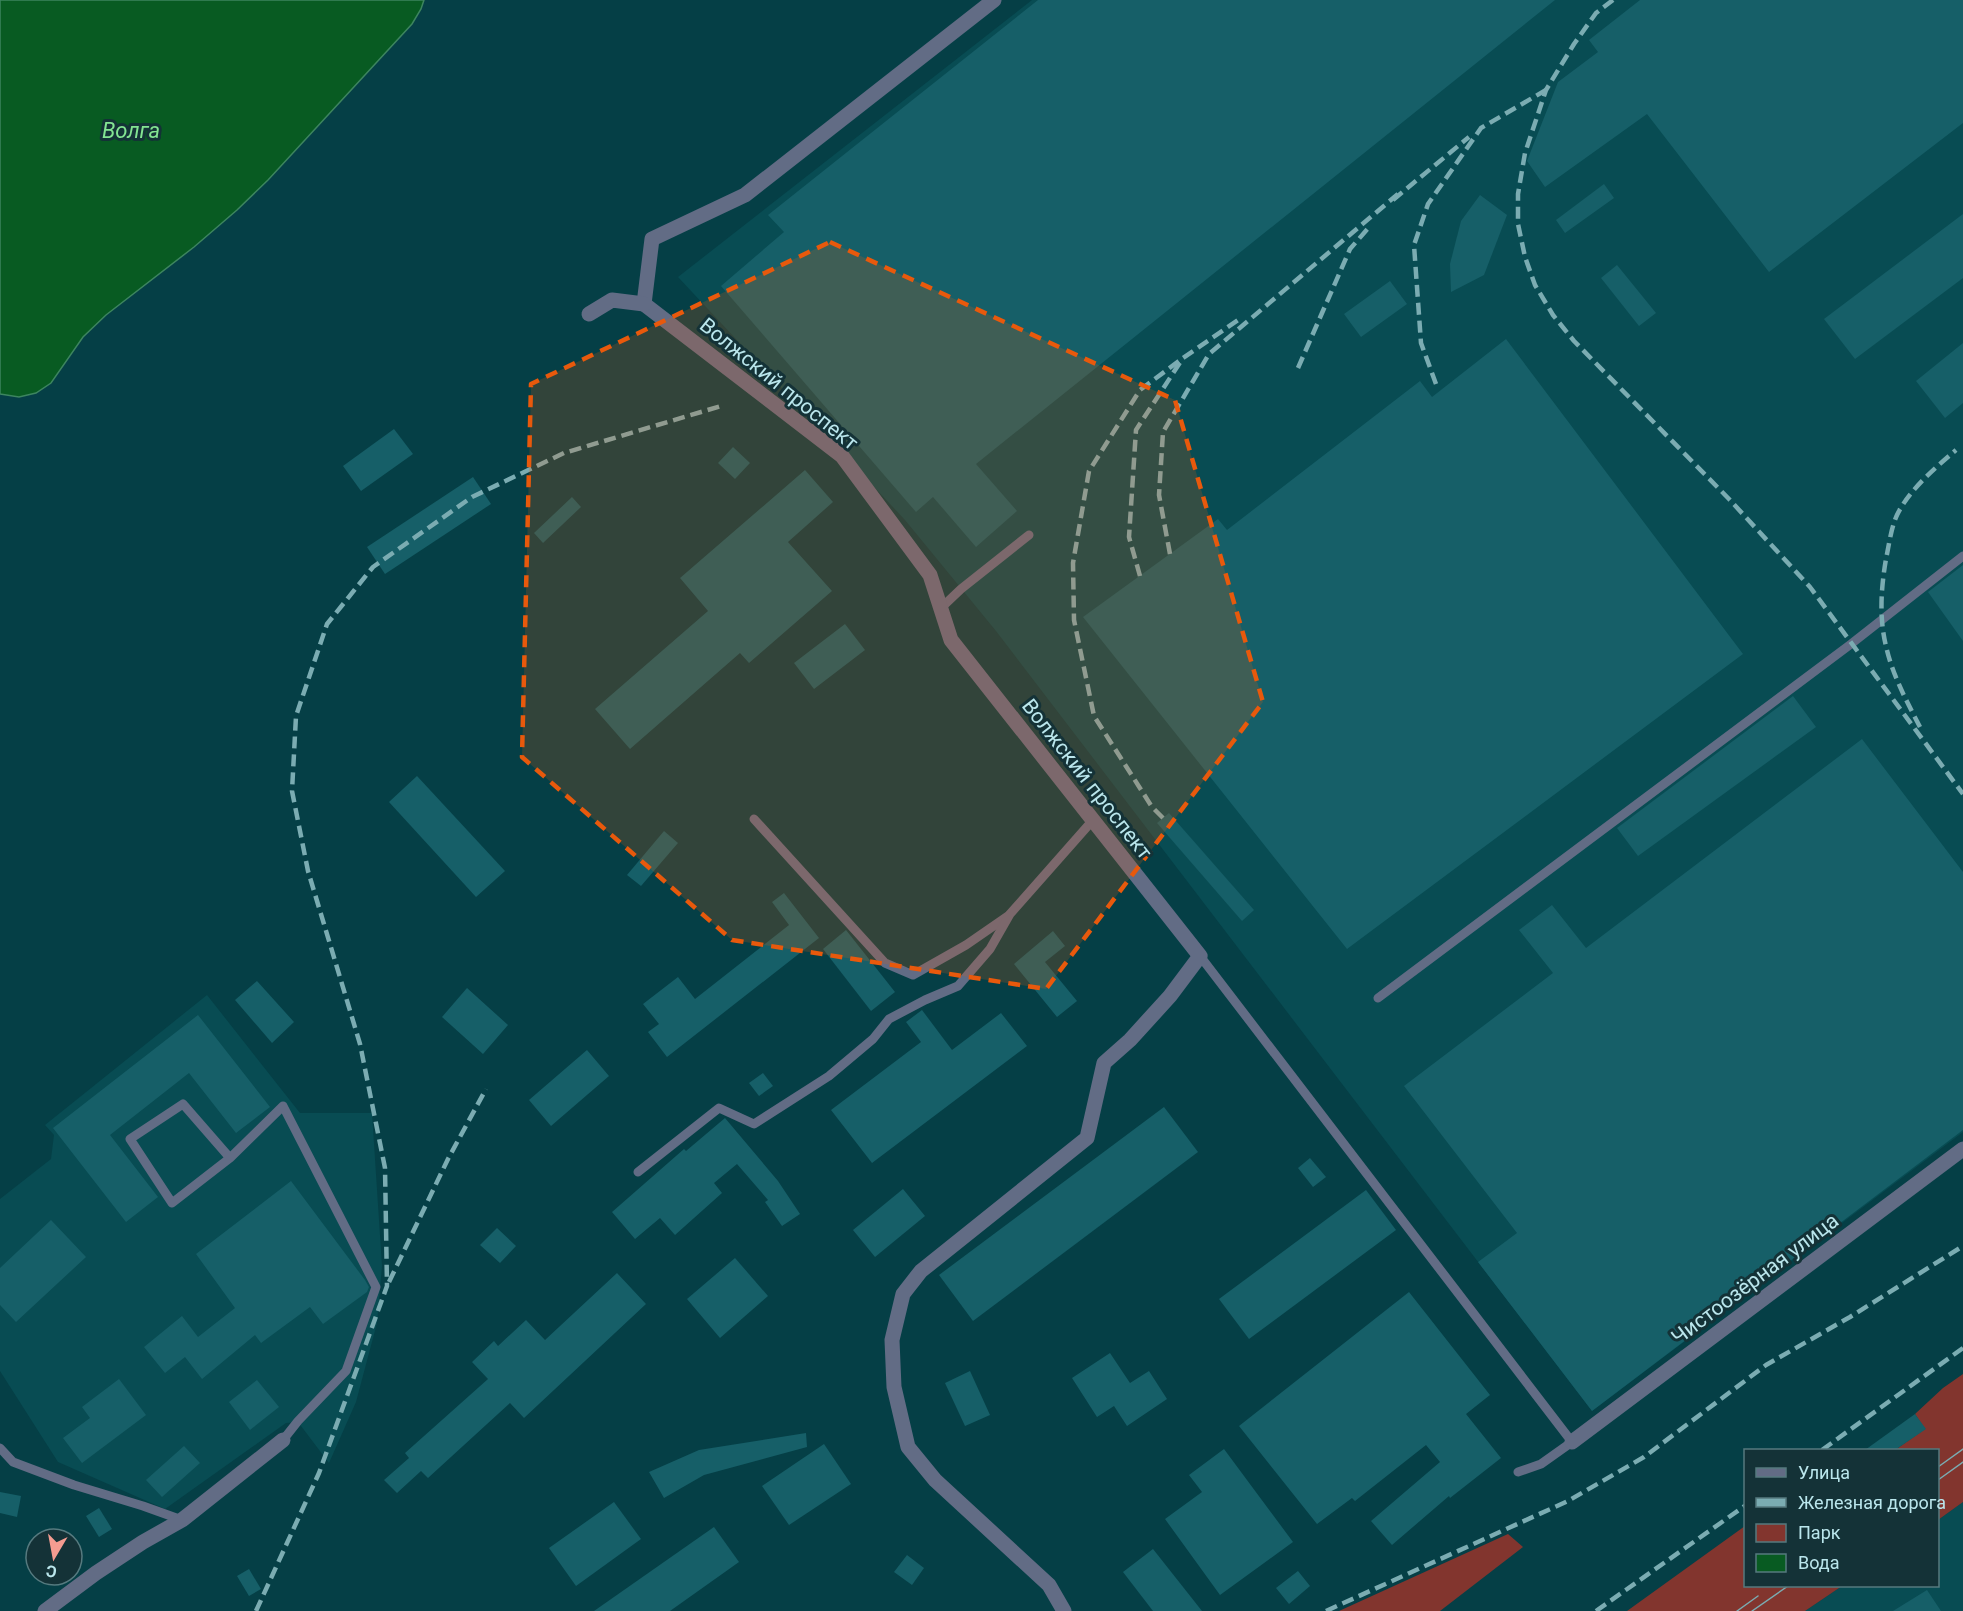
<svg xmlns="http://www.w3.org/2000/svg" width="1963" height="1611" font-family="Roboto,sans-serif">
	<rect width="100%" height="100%" fill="#053f46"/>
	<g fill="#084c53">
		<polygon points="1032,0 1963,0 1963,1132 1592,1411 996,631 905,520 678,277"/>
		<polygon points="207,995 300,1113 372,1113 382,1266 377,1323 356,1402 329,1463 298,1422 286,1423 165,1509 58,1462 0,1371 0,1199 51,1159 54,1135 45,1125"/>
		<polygon points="1963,1502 1963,1611 1805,1611 1842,1586 1938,1586 1938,1520"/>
	</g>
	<g fill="#82352e">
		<polygon points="1963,1374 1963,1502 1938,1520 1938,1450 1895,1450 1925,1429 1915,1414 1943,1388"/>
		<polygon points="1745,1526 1746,1586 1842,1586 1805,1611 1627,1611"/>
		<polygon points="1508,1534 1523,1547 1440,1611 1339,1611"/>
	</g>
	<polygon fill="#085b22" stroke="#3d855f" stroke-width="1.5" points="0,0 424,0 421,9 412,24 268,180 237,210 194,247 106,315 83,337 51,383 36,393 19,397 0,394"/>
	<g fill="#165f68">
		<polygon points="1038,0 1555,0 976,464 1017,511 976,547 933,497 916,512 721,286 784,232 768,215"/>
		<polygon points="1640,0 1963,0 1963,123 1769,272 1647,114 1545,187 1527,161 1558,82 1598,52 1589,40"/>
		<polygon points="1604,184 1614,198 1565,233 1556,220"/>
		<polygon points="1480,195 1507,215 1484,275 1451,292 1450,264 1461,221"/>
		<polygon points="1963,214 1963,278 1855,359 1824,319"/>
		<polygon points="1617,265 1656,313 1639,326 1601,278"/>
		<polygon points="1390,281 1407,304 1361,337 1344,314"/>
		<polygon points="1506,339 1743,654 1347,949 1083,617 1218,519 1227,530 1420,381 1432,397"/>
		<polygon points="1963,343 1963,403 1945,418 1916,381"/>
		<polygon points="394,429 413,454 361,491 343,466"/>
		<polygon points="733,447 750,463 735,479 718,463"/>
		<polygon points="805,470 833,502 788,542 832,591 749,663 740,653 630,749 595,709 708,611 680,578"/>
		<polygon points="473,477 491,504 385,574 367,547"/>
		<polygon points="572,497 581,507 543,543 534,533"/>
		<polygon points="1963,565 1963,641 1928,592"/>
		<polygon points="845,624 865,650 814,689 794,663"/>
		<polygon points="1793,696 1816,727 1638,856 1617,828"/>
		<polygon points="1862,739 1963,872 1963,1130 1592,1411 1478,1262 1517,1233 1404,1086 1553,973 1519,930 1552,905 1586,948"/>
		<polygon points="417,776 505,871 476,897 389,802"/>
		<polygon points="1169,813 1254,910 1242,921 1157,823"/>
		<polygon points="664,831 678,843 641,886 627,875"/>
		<polygon points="784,893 819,938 667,1057 648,1032 659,1024 643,1004 678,977 695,999 789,925 772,902"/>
		<polygon points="846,930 895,992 871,1011 823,949"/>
		<polygon points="1053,931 1065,946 1045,962 1077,1001 1057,1017 1014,964"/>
		<polygon points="257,981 294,1022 272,1043 235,1000"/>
		<polygon points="467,988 508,1025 483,1054 442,1017"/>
		<polygon points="922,1010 952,1050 1001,1013 1027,1046 872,1163 831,1110 921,1042 906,1022"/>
		<polygon points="198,1015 270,1107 236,1133 189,1073 110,1135 158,1197 126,1222 53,1128"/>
		<polygon points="587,1050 609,1076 551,1126 529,1100"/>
		<polygon points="763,1073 773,1086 759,1096 749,1083"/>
		<polygon points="1164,1107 1198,1152 973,1321 939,1275"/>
		<polygon points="725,1118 778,1181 800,1214 782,1226 765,1202 768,1200 737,1164 714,1183 722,1193 675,1235 660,1218 635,1239 612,1212 684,1149 686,1151"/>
		<polygon points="1310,1158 1326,1177 1313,1187 1298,1168"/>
		<polygon points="291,1181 365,1280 369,1287 367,1292 323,1324 310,1307 261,1343 255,1335 202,1379 185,1357 165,1373 144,1347 182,1316 198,1337 235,1308 196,1254"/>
		<polygon points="903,1189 925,1216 875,1257 853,1230"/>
		<polygon points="1366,1190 1396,1230 1249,1339 1219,1299"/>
		<polygon points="51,1220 86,1257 16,1322 0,1305 0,1268"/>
		<polygon points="497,1228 516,1246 500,1263 480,1245"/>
		<polygon points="735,1258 768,1296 720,1338 687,1299"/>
		<polygon points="617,1273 646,1304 524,1418 510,1403 428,1478 421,1471 397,1493 384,1480 409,1458 405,1453 488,1379 472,1362 494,1341 498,1346 526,1320 545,1340"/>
		<polygon points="1409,1292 1490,1395 1466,1414 1501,1458 1450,1498 1449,1496 1392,1545 1371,1521 1440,1462 1426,1445 1355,1501 1352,1498 1317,1524 1239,1426"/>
		<polygon points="1110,1353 1130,1383 1149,1371 1167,1399 1127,1426 1114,1406 1097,1417 1072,1378"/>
		<polygon points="970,1371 990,1415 965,1426 945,1383"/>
		<polygon points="119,1379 146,1415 82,1463 63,1438 90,1418 82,1407"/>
		<polygon points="257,1380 279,1407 250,1430 229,1402"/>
		<polygon points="1915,1414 1926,1429 1895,1450 1865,1450"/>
		<polygon points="806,1433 807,1447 704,1475 664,1498 649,1472 699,1450"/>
		<polygon points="824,1444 851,1484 789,1525 762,1486"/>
		<polygon points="184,1446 200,1463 162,1497 146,1480"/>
		<polygon points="1224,1449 1293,1542 1220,1595 1165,1519 1202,1492 1189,1475"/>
		<polygon points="0,1492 21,1496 17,1517 0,1513"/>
		<polygon points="614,1502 641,1539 576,1586 549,1548"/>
		<polygon points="99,1508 112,1529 99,1537 86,1516"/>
		<polygon points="714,1527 739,1562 670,1611 594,1611"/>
		<polygon points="1153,1549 1202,1611 1153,1611 1123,1572"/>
		<polygon points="907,1555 924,1568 912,1585 894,1572"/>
		<polygon points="249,1569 261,1589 249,1596 237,1576"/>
		<polygon points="1298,1571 1310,1586 1289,1604 1276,1588"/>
		<polygon points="1927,1590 1941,1611 1893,1611"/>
	</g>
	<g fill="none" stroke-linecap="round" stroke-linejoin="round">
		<g stroke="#626c85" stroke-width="9">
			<polyline points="941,608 961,589 1029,535"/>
			<polyline points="754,819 885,963 913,975 966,945 1008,916"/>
			<polyline points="1200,956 1572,1442 1541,1464 1518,1472"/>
			<polyline points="1378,998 1851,644 1963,556"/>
			<polyline points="230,1158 172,1203 130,1139 183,1104 230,1158 283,1106 376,1287 346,1371 298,1421 283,1440"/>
			<polyline points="638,1172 719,1108 754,1124 829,1076 873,1039 889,1019 925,1000 958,986 990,949 1010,914 1093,820"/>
			<polyline points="0,1448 13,1462 74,1485 143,1506 182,1520"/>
		</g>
		<g stroke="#626c85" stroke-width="15">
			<polyline points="994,0 745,195 652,239 644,304 842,456 930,575 951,640 1200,956 1170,996 1130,1040 1104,1063 1087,1138 921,1271 903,1294 892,1340 894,1387 908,1447 935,1480 1049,1585 1064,1611"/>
			<polyline points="589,314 612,300 644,304"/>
			<polyline points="1572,1442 1963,1149"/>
			<polyline points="45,1611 96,1573 143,1542 182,1520 283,1440"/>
		</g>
		<g stroke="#7bacb2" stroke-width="1.5">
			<polyline points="1938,1467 1963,1449"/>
			<polyline points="1938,1480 1963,1462"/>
			<polyline points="1737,1611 1758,1596"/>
			<polyline points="1752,1611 1788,1586"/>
		</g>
		<g stroke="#7bacb2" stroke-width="4.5" stroke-dasharray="12 6" stroke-linecap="butt">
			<polyline points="1613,0 1596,13 1574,44 1546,90 1525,153 1518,194 1518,224 1525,257 1535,285 1553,315 1574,341 1729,499 1810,587 1963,794"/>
			<polyline points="1393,200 1469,137"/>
			<polyline points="1298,368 1350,249 1371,225"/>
			<polyline points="1436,384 1421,343 1414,245 1428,204 1481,128 1546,90"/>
			<polyline points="1170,554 1159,495 1163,432 1209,354 1398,194"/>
			<polyline points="1140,576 1129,537 1136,430 1183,358 1241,318"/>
			<path d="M1920 727C1907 702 1892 674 1886 646 1879 618 1881 588 1886 559 1889 545 1891 528 1897 515 1909 490 1936 467 1956 450"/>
			<polyline points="1163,818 1152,807 1094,716 1074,620 1073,563 1089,471 1140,390 1183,358"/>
			<polyline points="389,1282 448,1159 486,1089"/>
			<polyline points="1822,1450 1963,1348"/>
			<polyline points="256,1611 319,1473 387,1286 385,1168 360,1044 308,871 292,791 296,716 327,624 373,567 472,497 564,453 721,406"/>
			<polyline points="1326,1611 1568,1501 1644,1457 1766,1365 1850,1317 1963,1246"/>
			<polyline points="1596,1611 1746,1505"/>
		</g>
	</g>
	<path fill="#e8590c" fill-opacity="0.2" stroke="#e8590c" stroke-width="4.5" stroke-dasharray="12 8" stroke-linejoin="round" d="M830 242 1175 400 1263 702 1046 989 732 940 522 757 531 384Z"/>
	<g text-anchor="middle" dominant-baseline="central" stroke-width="6" stroke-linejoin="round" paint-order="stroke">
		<g font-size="21" fill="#bae6ec" stroke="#143237">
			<text transform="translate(779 384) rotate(39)">Волжский проспект</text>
			<text transform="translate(1087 779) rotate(52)">Волжский проспект</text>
			<text transform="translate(1755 1279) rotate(-37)">Чистоозёрная улица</text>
		</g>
		<g font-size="22" font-style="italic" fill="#83e492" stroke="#143237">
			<text x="131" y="130">Волга</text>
		</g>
	</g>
	<rect x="1744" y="1449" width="195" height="138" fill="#143237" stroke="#567a7f" stroke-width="1.5"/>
	<rect x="1756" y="1468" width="30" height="9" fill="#626c85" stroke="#567a7f" stroke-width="1.5"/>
	<text x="1798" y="1479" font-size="18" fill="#bae6ec">Улица</text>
	<rect x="1756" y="1498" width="30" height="9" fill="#7bacb2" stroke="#567a7f" stroke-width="1.5"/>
	<text x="1798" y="1509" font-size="18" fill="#bae6ec">Железная дорога</text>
	<rect x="1756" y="1524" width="30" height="18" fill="#82352e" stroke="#567a7f" stroke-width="1.5"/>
	<text x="1798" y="1539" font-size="18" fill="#bae6ec">Парк</text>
	<rect x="1756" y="1554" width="30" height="18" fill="#085b22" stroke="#567a7f" stroke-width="1.5"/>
	<text x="1798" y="1569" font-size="18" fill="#bae6ec">Вода</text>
	<g transform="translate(54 1557) rotate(190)"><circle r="28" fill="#143237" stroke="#567a7f" stroke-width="1.5"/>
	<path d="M0-4.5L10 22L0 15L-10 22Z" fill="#f59c91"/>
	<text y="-9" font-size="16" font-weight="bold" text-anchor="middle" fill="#bae6ec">С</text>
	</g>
</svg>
